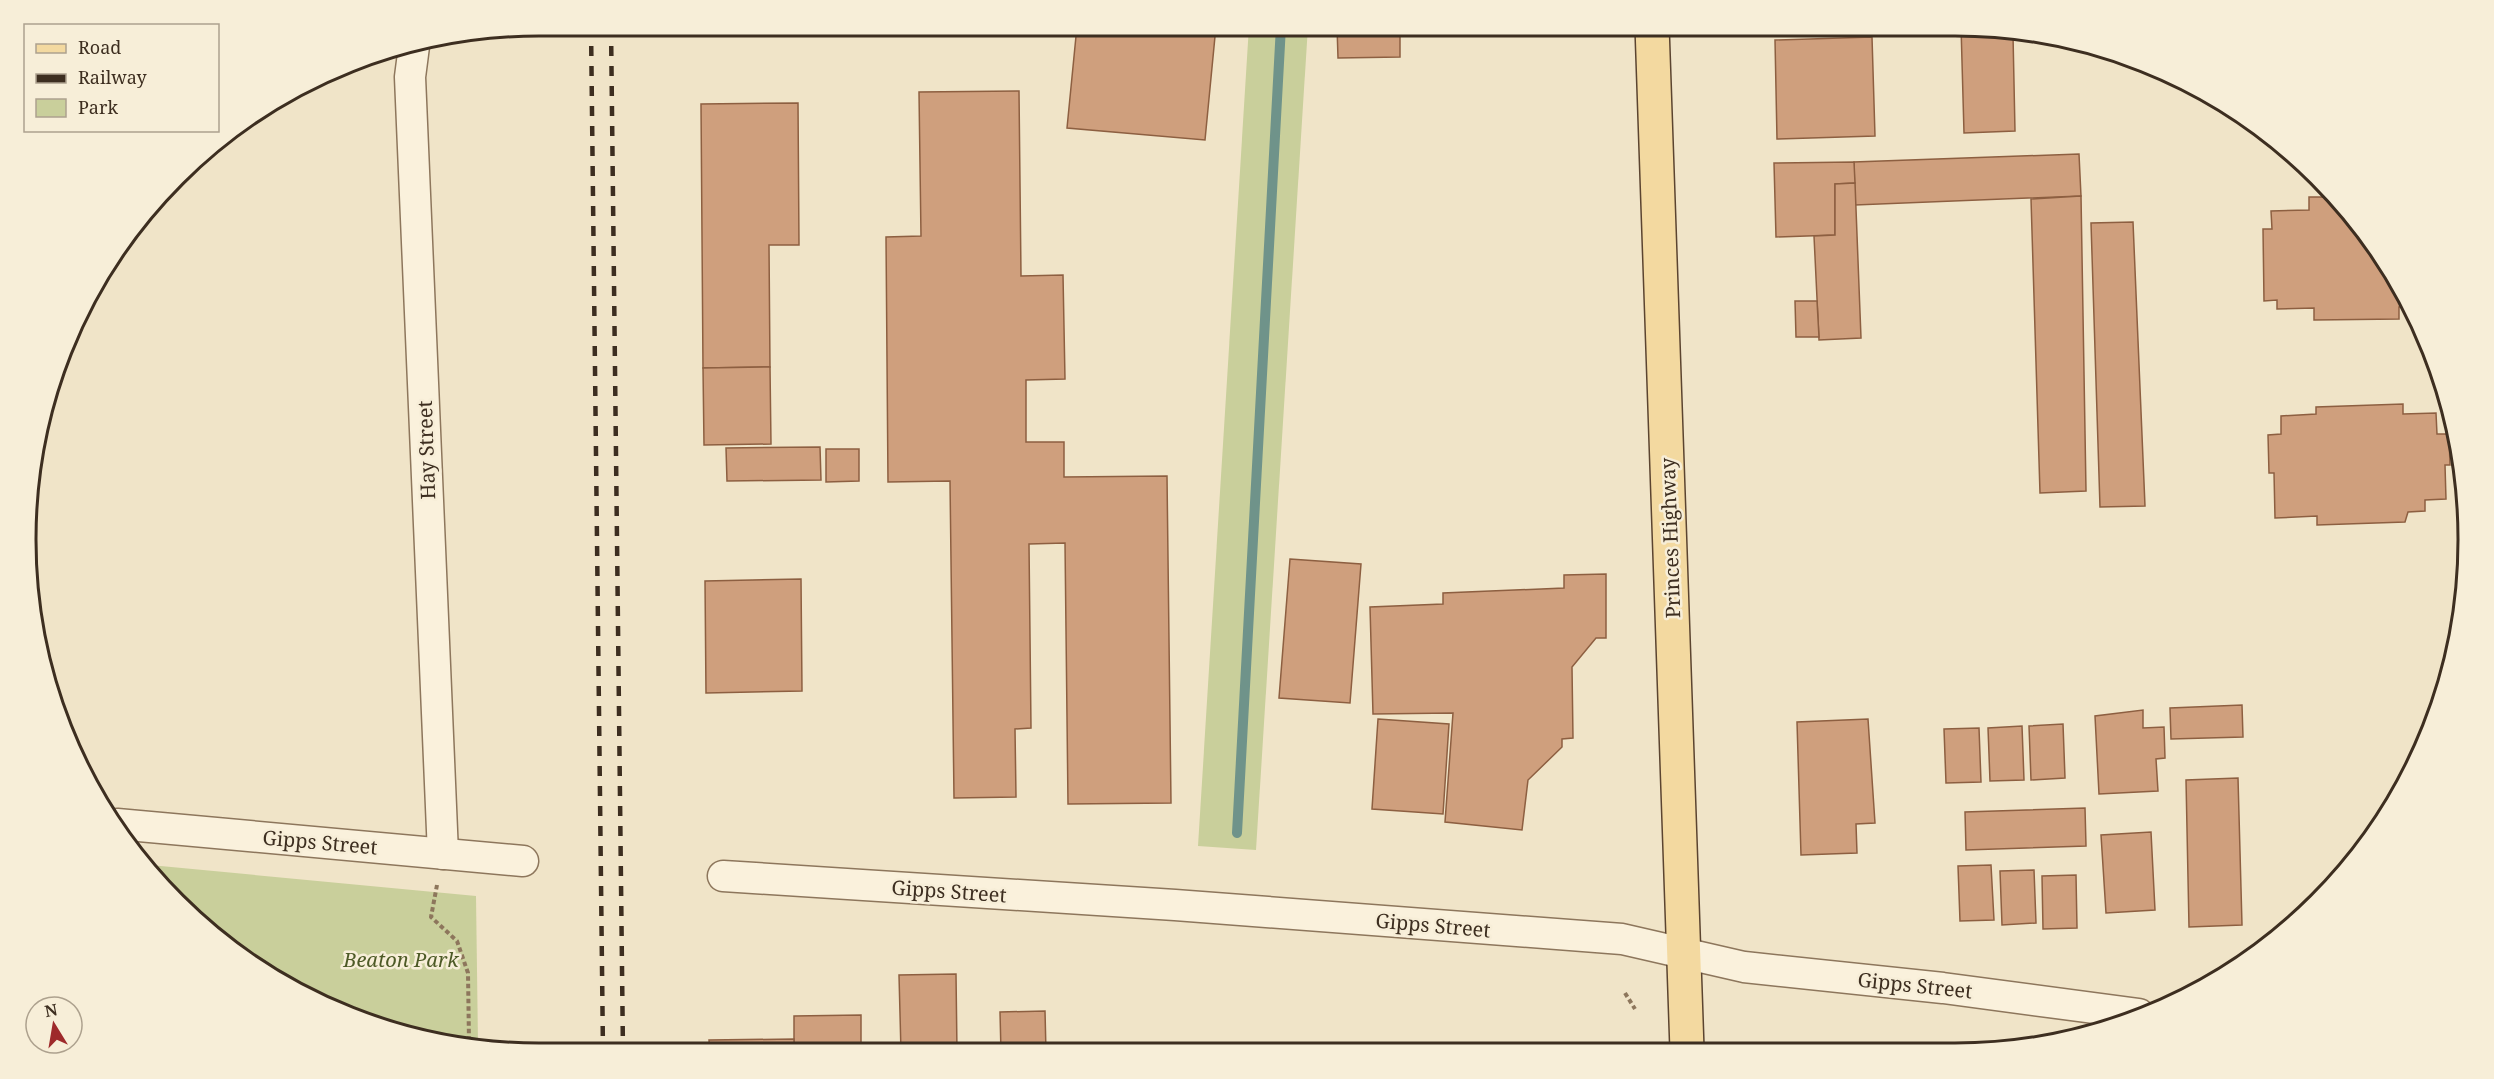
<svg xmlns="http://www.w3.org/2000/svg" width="2494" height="1079" font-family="'Noto Serif',serif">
	<rect width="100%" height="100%" fill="#f0e4c8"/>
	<g fill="#c9cf9b">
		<polygon points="1249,26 1308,26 1256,850 1198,846"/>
		<polygon points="150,865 476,896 478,1043 374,1026 283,985 201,926"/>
	</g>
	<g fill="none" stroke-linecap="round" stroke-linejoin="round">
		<polyline stroke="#6f938a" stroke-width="10" points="1237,833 1281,26"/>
	</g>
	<g fill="#cf9f7d" stroke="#8d5f41" stroke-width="1.5">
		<polygon points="1077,26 1216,26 1205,140 1067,128"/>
		<polygon points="1337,26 1400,26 1400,57 1338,58"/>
		<polygon points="1433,26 1573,26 1573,34 1433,36"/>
		<polygon points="1867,26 1903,26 1903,31 1867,32"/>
		<polygon points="1961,26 2013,35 2015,131 1964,133"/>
		<polygon points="1872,37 1875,136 1777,139 1775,40"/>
		<polygon points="1019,91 1021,276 1063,275 1065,379 1026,380 1026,442 1064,442 1064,477 1167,476 1171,803 1068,804 1065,543 1029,544 1031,728 1015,729 1016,797 954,798 950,481 888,482 886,237 921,236 919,92"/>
		<polygon points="798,103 799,245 769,245 770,367 703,368 701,104"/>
		<polygon points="2079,154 2081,196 1855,205 1854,162"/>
		<polygon points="1854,162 1855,183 1835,184 1835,235 1776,237 1774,163"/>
		<polygon points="1855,183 1861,338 1819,340 1814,236 1835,235 1835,184"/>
		<polygon points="2081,196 2086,491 2040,493 2031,199"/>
		<polygon points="2309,197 2334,197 2362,227 2412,307 2399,307 2399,319 2314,320 2314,308 2277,309 2277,300 2264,301 2263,229 2272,229 2271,211 2309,210"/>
		<polygon points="2133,222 2145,506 2100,507 2091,223"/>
		<polygon points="1795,301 1817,301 1819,337 1796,337"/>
		<polygon points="770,367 771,444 704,445 703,368"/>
		<polygon points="2403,404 2403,414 2436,413 2437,434 2449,434 2450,465 2445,465 2446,499 2425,500 2425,511 2408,512 2405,522 2317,525 2317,516 2275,518 2274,473 2269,473 2268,435 2281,434 2281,416 2316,414 2316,407"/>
		<polygon points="820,447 821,480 727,481 726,448"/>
		<polygon points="826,449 859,449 859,481 826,482"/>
		<polygon points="1290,559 1361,564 1350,703 1279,698"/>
		<polygon points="1606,574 1606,638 1596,638 1572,667 1573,738 1562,739 1562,747 1528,780 1522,830 1445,822 1453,713 1373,714 1370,607 1443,604 1443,593 1564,588 1564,575"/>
		<polygon points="801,579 802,691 706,693 705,581"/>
		<polygon points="2242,705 2243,737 2171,739 2170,708"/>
		<polygon points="2143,710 2143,728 2164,727 2165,758 2156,759 2158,791 2099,794 2095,716"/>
		<polygon points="1378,719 1449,724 1443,814 1372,809"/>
		<polygon points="1868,719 1875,823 1856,824 1857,853 1801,855 1797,722"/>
		<polygon points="2063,724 2065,778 2031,780 2029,726"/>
		<polygon points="2022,726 2024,780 1990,781 1988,728"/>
		<polygon points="1979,728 1981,782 1946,783 1944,729"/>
		<polygon points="2238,778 2242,925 2189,927 2186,780"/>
		<polygon points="2085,808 2086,846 1966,850 1965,812"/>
		<polygon points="2151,832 2155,910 2106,913 2101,835"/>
		<polygon points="1991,865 1994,920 1960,921 1958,866"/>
		<polygon points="2034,870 2036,923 2002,925 2000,871"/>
		<polygon points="2076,875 2077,928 2043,929 2042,876"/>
		<polygon points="956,974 957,1052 901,1052 899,975"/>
		<polygon points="1045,1011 1046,1052 1001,1052 1000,1012"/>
		<polygon points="861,1015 861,1053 794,1053 794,1016"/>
		<polygon points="794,1039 794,1053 710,1053 709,1040"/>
	</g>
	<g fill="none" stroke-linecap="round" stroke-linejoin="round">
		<g stroke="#8d765c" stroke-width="33">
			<g id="street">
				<polyline points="414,46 410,77 443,854"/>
				<polyline points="117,824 523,861"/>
				<polyline points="723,876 1175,905 1622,939 1744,967 1943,988 2139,1014"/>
			</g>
		</g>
		<g stroke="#5b4430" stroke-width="36">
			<polyline id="primary" points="1652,26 1687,1050"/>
		</g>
		<g stroke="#8d765c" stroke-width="4" stroke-dasharray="4.5 3" stroke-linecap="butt">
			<polyline points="437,885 431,917 457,941 468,973 469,1042"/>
			<polyline points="1625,993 1635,1009"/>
		</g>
		<use href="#street" stroke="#faf1dc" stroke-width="30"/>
		<use href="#primary" stroke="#f3d9a0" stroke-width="33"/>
		<g stroke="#3d2e20" stroke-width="4.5" stroke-dasharray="10 10" stroke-linecap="butt">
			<polyline points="591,26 603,1053"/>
			<polyline points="611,26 623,1053"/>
		</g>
	</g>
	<g text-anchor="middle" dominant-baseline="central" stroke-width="5" stroke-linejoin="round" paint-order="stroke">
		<g font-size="20" fill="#3d2e20" stroke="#f7eed8">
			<text transform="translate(426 450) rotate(-92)">Hay Street</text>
			<text transform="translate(1670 538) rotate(-92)">Princes Highway</text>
			<text transform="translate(320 842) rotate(5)">Gipps Street</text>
			<text transform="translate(949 891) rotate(4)">Gipps Street</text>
			<text transform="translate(1433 925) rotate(5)">Gipps Street</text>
			<text transform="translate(1915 985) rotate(6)">Gipps Street</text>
		</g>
		<g font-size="20" font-style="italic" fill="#4d5a26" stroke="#f7eed8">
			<text x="401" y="959">Beaton Park</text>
		</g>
	</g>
	<path d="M0 0H2494V1079H0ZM539 36H1955A503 503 0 0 1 2458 539V540A503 503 0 0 1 1955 1043H539A503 503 0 0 1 36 540V539A503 503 0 0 1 539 36Z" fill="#f7eed8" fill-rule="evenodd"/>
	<path fill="none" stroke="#3d2e20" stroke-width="3" d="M539 36H1955A503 503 0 0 1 2458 539V540A503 503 0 0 1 1955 1043H539A503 503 0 0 1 36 540V539A503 503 0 0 1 539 36Z"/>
	<rect x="24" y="24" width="195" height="108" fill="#f7eed8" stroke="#ada18e" stroke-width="1.5"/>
	<rect x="36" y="44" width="30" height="9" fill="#f3d9a0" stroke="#ada18e" stroke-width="1.5"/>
	<text x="78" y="54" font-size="18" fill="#3d2e20">Road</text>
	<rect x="36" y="74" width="30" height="9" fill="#3d2e20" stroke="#ada18e" stroke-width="1.5"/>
	<text x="78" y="84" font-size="18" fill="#3d2e20">Railway</text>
	<rect x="36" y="99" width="30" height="18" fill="#c9cf9b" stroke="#ada18e" stroke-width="1.5"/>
	<text x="78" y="114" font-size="18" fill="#3d2e20">Park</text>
	<g transform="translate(54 1025) rotate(349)"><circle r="28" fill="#f7eed8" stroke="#ada18e" stroke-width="1.5"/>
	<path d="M0-4.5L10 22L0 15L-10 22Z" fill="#9e2a2b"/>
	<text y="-9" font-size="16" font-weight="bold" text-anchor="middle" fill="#3d2e20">N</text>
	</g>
</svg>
